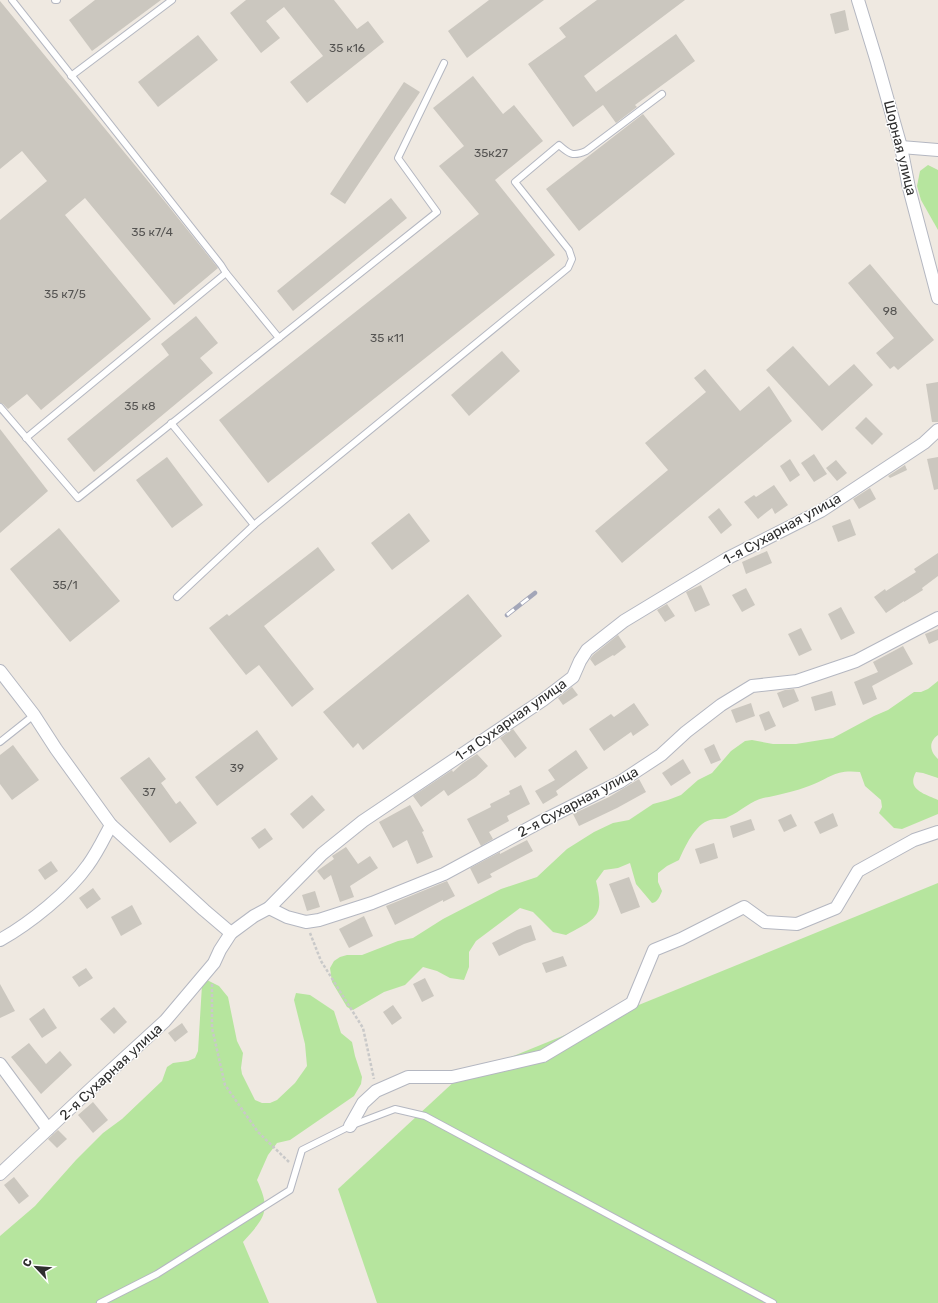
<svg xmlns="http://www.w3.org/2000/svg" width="938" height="1303" font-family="Rubik,sans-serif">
	<rect width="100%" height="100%" fill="#efe9e1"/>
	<g fill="#b6e59e">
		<polygon points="928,165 938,170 938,230 921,200 917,186 920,171"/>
		<path d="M938 681V735C928 742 930 752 938 759V778L923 773 916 772C906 790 925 794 938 800V814L902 829 894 828 879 813 882 807 881 800 865 786 860 772C835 769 830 778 809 786 796 791 782 794 769 797 753 798 742 811 728 817 723 820 716 818 710 820 695 824 685 847 679 860L667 866 658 873V882L662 891C660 896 658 902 652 903L636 884 630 863 618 868 604 870 596 881C605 917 596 919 566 935L553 932 533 912 520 908 476 941 469 952V967L464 980 450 978 437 971 423 967 405 985 384 992 353 1010 347 1007 332 982 330 968 334 961 340 957 347 955H362L398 941 413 938 443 919 501 889 537 877 567 849 594 832 613 823 629 820 653 804 668 800 681 795 698 780 712 773 731 751 745 741 752 740 773 744H796L833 738 874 716 888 710 914 692H921L928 689Z"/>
		<polygon points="938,883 938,1303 377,1303 338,1189 457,1079"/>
		<path d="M207 980 219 986 228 997 237 1041 243 1053 241 1068 242 1074 255 1100 262 1103H270L277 1100 295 1083 307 1066 305 1044 294 1000 296 993 310 995 334 1011 341 1033 352 1042 355 1056 362 1077 361 1084 354 1096 290 1140 277 1143 268 1155 257 1180C272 1212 264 1218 243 1242L269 1303H0V1236L35 1206 76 1160 103 1133 122 1119 162 1081 167 1067 173 1063 188 1061 195 1058 198 1051 202 985Z"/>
	</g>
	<g fill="#cbc7bf">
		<polygon points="95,0 161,0 92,51 69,20"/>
		<polygon points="246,0 334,0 357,29 368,21 384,42 307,103 290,82 323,56 284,7 266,21 280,38 261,53 230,13"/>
		<polygon points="489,0 544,0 467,58 448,31"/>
		<polygon points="597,0 685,0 584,76 596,92 676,34 695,61 635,105 637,107 616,123 603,105 573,127 528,64 566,37 559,28"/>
		<polygon points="0,1 166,203 218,268 174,305 85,198 65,215 151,319 41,410 27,394 8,409 3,404 0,403 0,220 47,181 22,151 0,169"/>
		<polygon points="845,10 849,30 835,34 830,14"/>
		<polygon points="198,35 218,60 158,107 138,82"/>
		<polygon points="473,76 503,114 514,105 543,141 495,180 555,255 268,483 219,420 479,214 439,166 464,146 433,108"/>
		<polygon points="404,82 420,92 345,204 330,194"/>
		<polygon points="643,114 675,154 579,231 546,189"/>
		<polygon points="391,198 407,218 293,311 277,291"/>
		<polygon points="870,264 934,340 898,370 894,366 890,369 876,353 894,338 848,283"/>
		<polygon points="196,316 218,343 200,358 213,373 94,472 67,439 169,355 161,344"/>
		<polygon points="793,346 829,386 854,364 873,385 822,431 766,370"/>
		<polygon points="502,351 520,371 469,416 451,395"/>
		<polygon points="705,369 740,411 769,386 792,421 622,563 595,531 668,470 645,443 706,392 694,378"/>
		<polygon points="938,382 938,422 932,422 926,384"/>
		<polygon points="866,417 883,434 872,445 855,428"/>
		<polygon points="0,429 48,491 0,533"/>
		<polygon points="814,454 827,474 814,482 801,463"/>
		<polygon points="167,457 203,505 172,528 136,480"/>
		<polygon points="938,457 938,489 934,490 927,459"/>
		<polygon points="790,459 800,475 790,482 780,466"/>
		<polygon points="836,460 847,473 837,481 826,468"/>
		<polygon points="905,465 907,470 890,478 888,476"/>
		<polygon points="774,485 788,505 775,514 772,508 758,519 744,502 754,495 756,497"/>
		<polygon points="870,488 876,499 859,509 853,499"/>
		<polygon points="719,508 732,525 721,534 708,517"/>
		<polygon points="409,513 430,541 392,570 371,543"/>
		<polygon points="850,519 856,535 838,542 832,526"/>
		<polygon points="59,528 120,601 70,642 10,569"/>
		<polygon points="318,547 335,570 264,626 314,689 292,707 259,665 246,675 209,628 227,614 229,616"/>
		<polygon points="767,551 772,563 746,574 742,562"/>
		<polygon points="938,553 938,576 922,588 923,590 904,602 904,601 886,613 874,597 885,589 886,591 916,572 914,569"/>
		<polygon points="701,585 710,605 695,612 686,592"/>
		<polygon points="746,588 755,605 742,612 732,595"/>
		<polygon points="468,594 502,636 363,750 358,743 353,748 323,712"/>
		<polygon points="667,604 675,616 665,622 657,610"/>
		<polygon points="841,607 855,633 841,640 828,614"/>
		<polygon points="801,628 812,650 799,656 788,634"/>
		<polygon points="938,629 938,640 929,644 925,634"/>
		<polygon points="618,635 626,647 614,656 613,655 595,666 590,659 593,655"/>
		<polygon points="903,646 913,664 872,686 877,699 863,705 854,682 878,672 873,662"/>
		<polygon points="572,687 578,695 563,705 558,698"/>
		<polygon points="794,689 799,701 783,708 777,693 785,690"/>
		<polygon points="832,691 836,705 815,711 811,697"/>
		<polygon points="634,703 649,725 633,736 631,732 604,751 589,729 611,714 614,717"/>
		<polygon points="751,703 755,716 736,723 731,710"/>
		<polygon points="769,711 776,726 765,731 759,715"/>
		<polygon points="513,729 527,748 515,758 500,738"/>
		<polygon points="257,730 278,759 217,806 195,777"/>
		<polygon points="714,744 721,760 711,764 704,749"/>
		<polygon points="13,745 39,780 12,800 0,784 0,755"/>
		<polygon points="576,750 588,768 556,791 558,795 543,804 535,791 555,780 548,770"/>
		<polygon points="477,754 488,766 476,777 448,796 444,790 421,807 413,796 452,770 453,772 463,763"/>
		<polygon points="149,757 166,779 161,783 176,804 180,801 197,823 170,843 120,778"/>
		<polygon points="683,759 691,773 671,786 662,773"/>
		<polygon points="639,779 646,792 617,808 579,826 573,814 609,797"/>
		<polygon points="521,785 530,804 507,816 509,821 489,832 493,839 481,846 467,819 491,807 490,804 510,794 509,791"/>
		<polygon points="312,795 325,810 303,829 290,814"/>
		<polygon points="410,805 424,831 422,832 433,857 417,864 407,840 393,848 379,822"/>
		<polygon points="833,813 838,826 820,834 814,822"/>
		<polygon points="791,814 797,826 784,832 778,820"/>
		<polygon points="751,819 755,830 733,838 730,826"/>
		<polygon points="265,828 273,839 259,849 251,838"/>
		<polygon points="527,840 533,851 490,874 492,877 478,884 470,868 500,852 500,854"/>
		<polygon points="714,843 718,858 700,864 695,849"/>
		<polygon points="346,847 358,864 370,856 378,868 350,886 354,897 340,902 331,875 324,880 317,871 334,859 332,856"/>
		<polygon points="51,861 58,871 45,880 38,870"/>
		<polygon points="629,877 640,907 621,914 609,884"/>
		<polygon points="447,881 455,896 443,902 443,900 395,925 386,906"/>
		<polygon points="93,888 101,899 87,909 79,898"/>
		<polygon points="315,891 320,907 307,911 302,895"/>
		<polygon points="132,905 142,924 121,936 111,917"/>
		<polygon points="364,916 373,936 349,948 339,929"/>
		<polygon points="531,925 536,940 524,944 499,956 492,943 517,930"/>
		<polygon points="563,956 567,966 546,973 542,963"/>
		<polygon points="86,968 93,978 79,987 72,977"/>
		<polygon points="425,978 434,996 422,1002 413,984"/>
		<polygon points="0,984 15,1011 0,1018"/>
		<polygon points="393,1005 402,1018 392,1025 383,1012"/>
		<polygon points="114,1007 127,1022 114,1034 100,1019"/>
		<polygon points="44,1008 57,1028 42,1038 29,1019"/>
		<polygon points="182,1023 188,1032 175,1042 168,1033"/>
		<polygon points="29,1043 46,1064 60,1051 72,1065 41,1094 11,1057"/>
		<polygon points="93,1102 108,1120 93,1133 78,1115"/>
		<polygon points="58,1130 67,1139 57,1148 48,1139"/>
		<polygon points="14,1177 29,1196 19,1204 4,1185"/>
	</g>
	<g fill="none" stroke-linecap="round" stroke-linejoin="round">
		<g stroke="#b4b7c1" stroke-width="8">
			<g id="service">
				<polyline points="12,0 221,265 226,273 26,438"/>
				<polyline points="55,0 57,0"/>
				<polyline points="71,76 172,0"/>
				<polyline points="226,273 279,338"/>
				<polyline points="0,407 78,498 437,212 398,158 444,63"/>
				<path d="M171 423 254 525 568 268 572 259 569 250 515 182 559 145C569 154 573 157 586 151L662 94"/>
				<polyline points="177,597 254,525"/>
				<polyline points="0,742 34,715"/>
				<polyline points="100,1303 157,1274 290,1190 302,1150 350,1126 395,1109 425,1116 773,1303"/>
			</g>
		</g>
		<g stroke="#b4b7c1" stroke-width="14">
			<g id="minor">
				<polyline points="858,0 877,62 901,147 909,188 938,298"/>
				<polyline points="901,147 938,150"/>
				<polyline points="0,671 34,715 56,749 111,825 204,910 231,933"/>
				<polyline points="269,908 287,917 306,922 319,920 372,903 444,874 542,821 620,782 661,755 686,732 721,705 752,686 797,681 856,661 938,618"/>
				<path d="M0 940C29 924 69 892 88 865 97 853 104 838 111 825"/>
				<polyline points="0,1064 48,1129"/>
				<polyline points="350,1126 363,1103 376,1091 408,1077 452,1077 543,1056 632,1003 654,950 681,939 744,907 765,922 797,924 836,908 858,871 914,840 938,832"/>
				<polyline points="0,1174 95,1085 165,1021 214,963 220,950 231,933 254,916 269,908 322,854 363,821 543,700 573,677 580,661 587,650 624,621 728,558 821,511 924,443 938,430"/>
			</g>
		</g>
		<g stroke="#c9c9c9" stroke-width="2.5" stroke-dasharray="3 2" stroke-linecap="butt">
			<polyline points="310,933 321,961 363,1028 374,1079"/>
			<polyline points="212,984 212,1028 225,1085 258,1132 289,1162"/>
		</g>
		<use href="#service" stroke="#fff" stroke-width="6"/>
		<use href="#minor" stroke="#fff" stroke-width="12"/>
		<g stroke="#a3a6b8" stroke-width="4.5">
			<polyline id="rail" points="507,615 535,593"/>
		</g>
		<use href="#rail" stroke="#fff" stroke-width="3" stroke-dasharray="9" stroke-linecap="butt"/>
	</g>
	<g text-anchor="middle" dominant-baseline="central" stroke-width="3" stroke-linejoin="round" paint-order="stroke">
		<g font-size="12" fill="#555452">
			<text x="347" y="48">35 к16</text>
			<text x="491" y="153">35к27</text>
			<text x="152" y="232">35 к7/4</text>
			<text x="65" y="294">35 к7/5</text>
			<text x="890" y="311">98</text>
			<text x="387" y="338">35 к11</text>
			<text x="140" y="406">35 к8</text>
			<text x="65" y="585">35/1</text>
			<text x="237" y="768">39</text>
			<text x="149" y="792">37</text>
		</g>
		<g font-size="14" fill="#2e2e2e" stroke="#fff">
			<text transform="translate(900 148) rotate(76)">Шорная улица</text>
			<text transform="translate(782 529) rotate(-29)">1-я Сухарная улица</text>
			<text transform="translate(511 720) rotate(-35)">1-я Сухарная улица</text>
			<text transform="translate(578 802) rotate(-28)">2-я Сухарная улица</text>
			<text transform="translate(111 1072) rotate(-43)">2-я Сухарная улица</text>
		</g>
	</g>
	<g transform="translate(36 1267) rotate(296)" stroke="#ffffff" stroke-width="3" paint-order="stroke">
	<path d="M0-3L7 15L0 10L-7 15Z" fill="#2e2e2e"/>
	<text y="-6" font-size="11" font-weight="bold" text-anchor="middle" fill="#2e2e2e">С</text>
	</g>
</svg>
